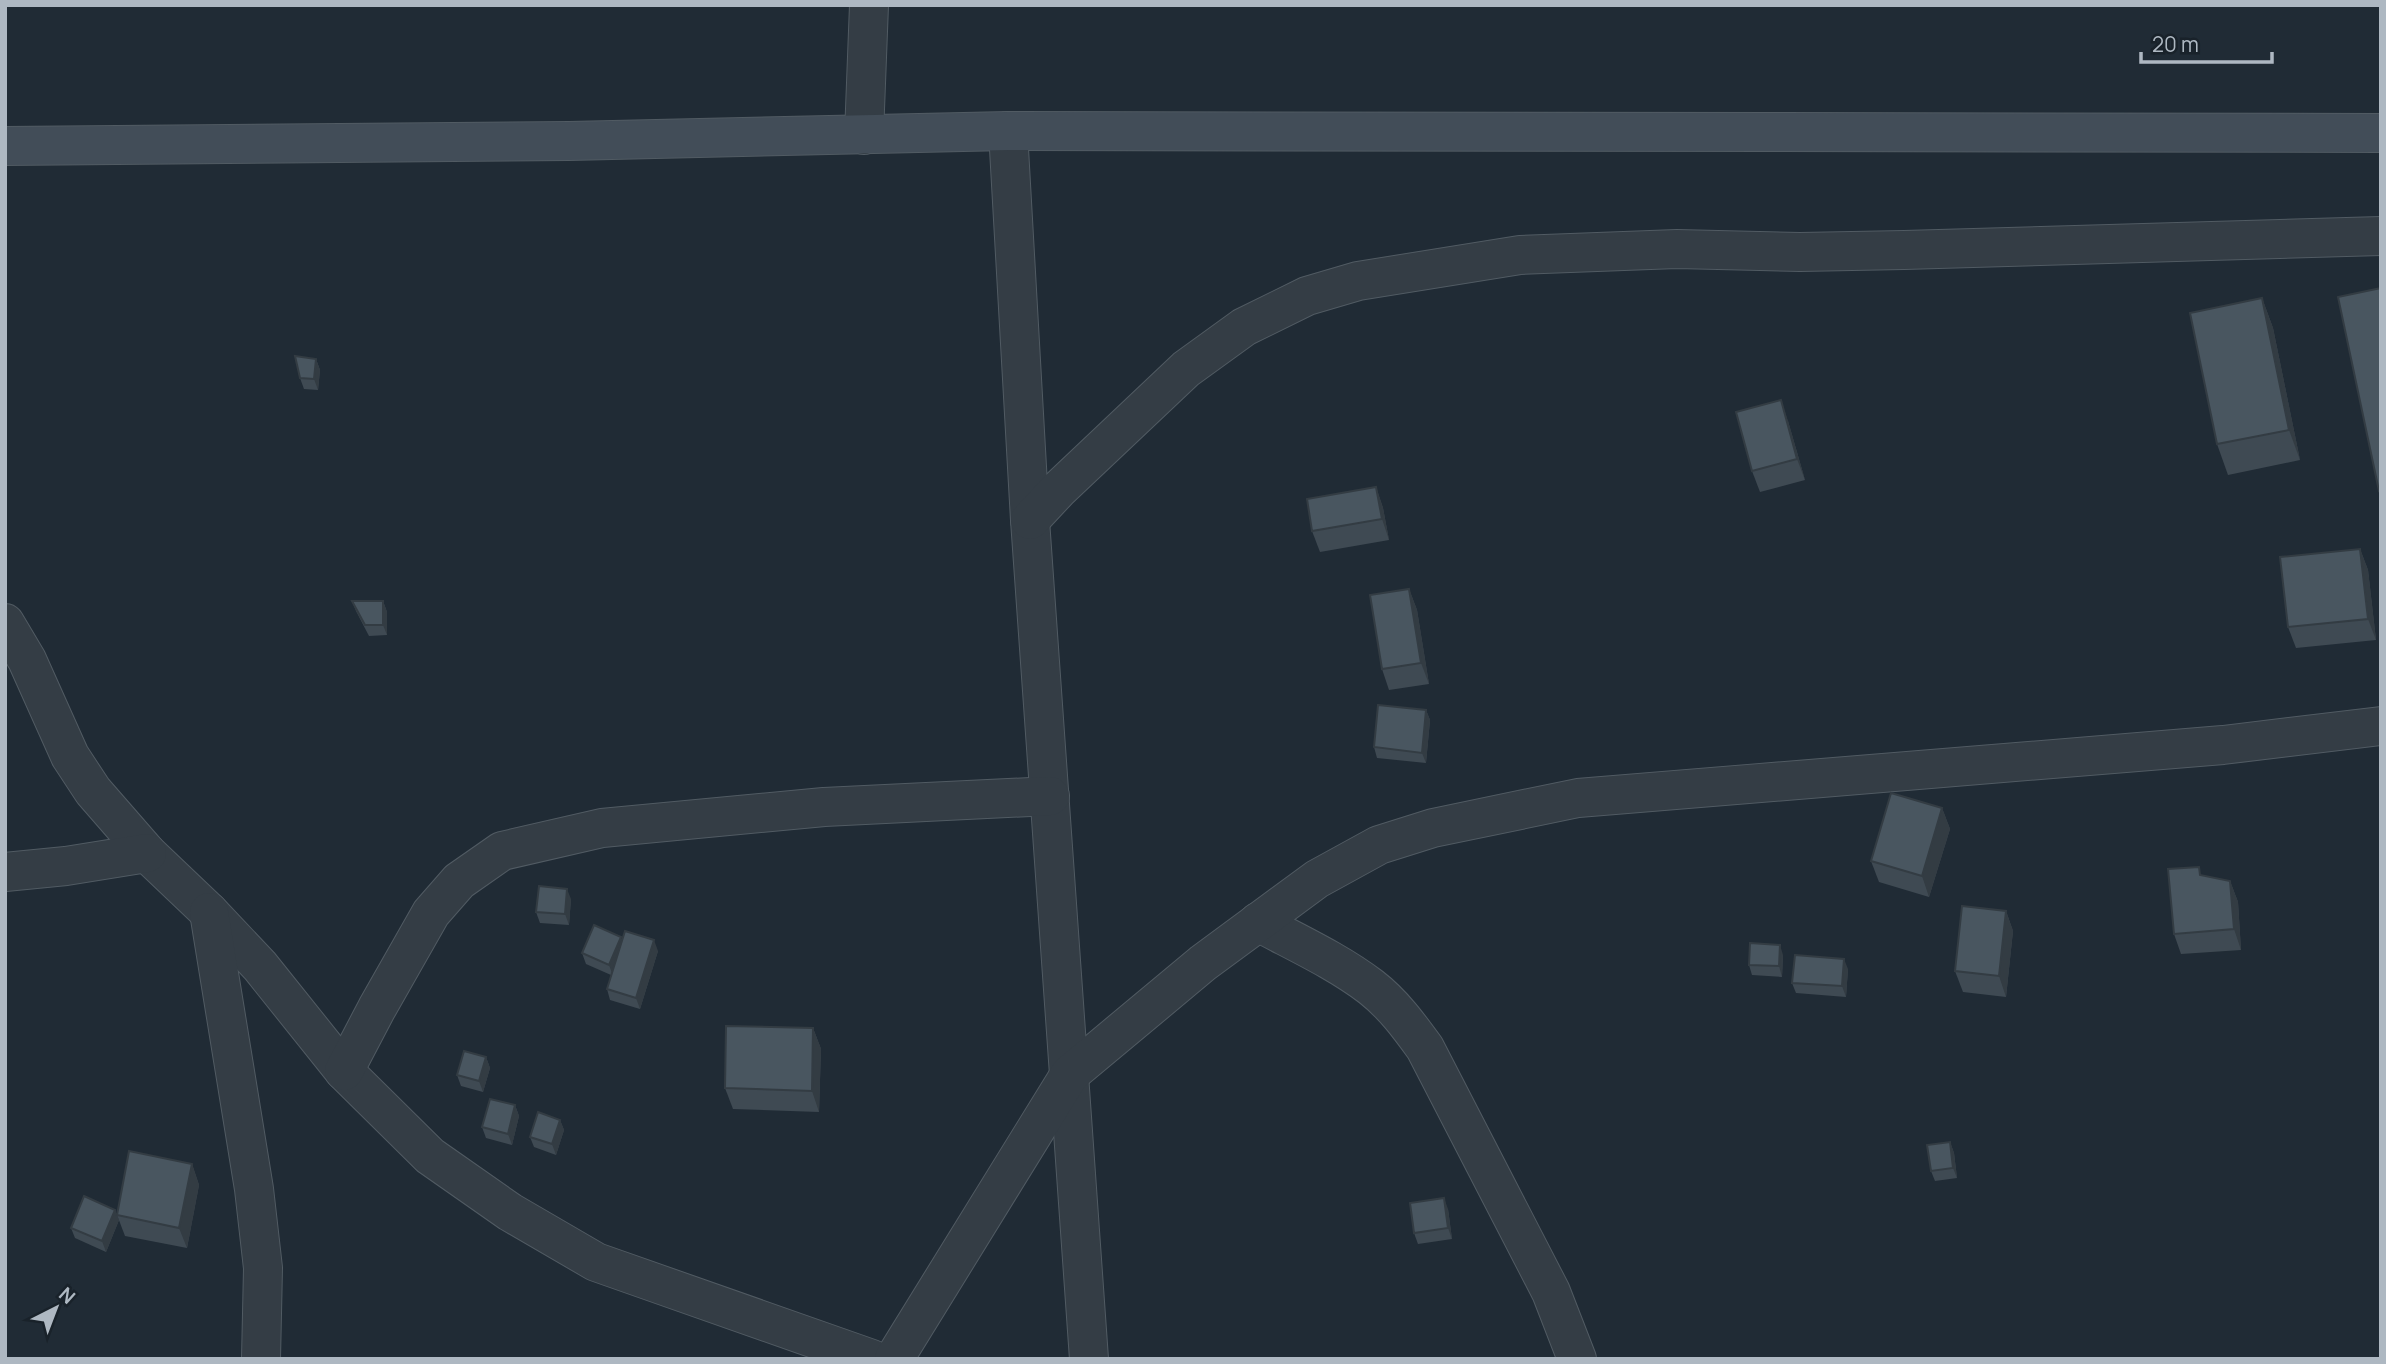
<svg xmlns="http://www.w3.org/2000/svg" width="2386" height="1364" font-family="Manrope,sans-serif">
	<rect width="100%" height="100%" fill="#202b35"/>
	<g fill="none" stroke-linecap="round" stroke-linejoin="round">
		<g stroke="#515b63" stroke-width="40">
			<g id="minor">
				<polyline points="1008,131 1030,520 1089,1359"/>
				<polyline points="864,135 869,5"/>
				<polyline points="1030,520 1058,490 1186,369 1244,327 1307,296 1358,281 1520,255 1677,249 1800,252 1904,250 2381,236"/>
				<polyline points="5,623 27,660 70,756 93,791 147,853 209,912 260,966 344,1071 430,1156 510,1212 596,1262 872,1359"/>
				<polyline points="5,872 66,866 147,853"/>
				<polyline points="209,912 254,1189 263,1268 261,1359"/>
				<path d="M1258 922C1295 942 1337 961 1371 987 1393 1004 1409 1026 1425 1048L1551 1292 1577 1359"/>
				<polyline points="344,1071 377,1008 431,913 459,881 502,851 602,828 824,807 1050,796"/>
				<polyline points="894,1359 1070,1074 1203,963 1317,879 1379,845 1433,828 1578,798 2223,745 2381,726"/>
			</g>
		</g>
		<g stroke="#515b63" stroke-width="40">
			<polyline id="secondary" points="5,146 569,141 1008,131 2381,133"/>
		</g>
		<use href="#minor" stroke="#343d45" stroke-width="38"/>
		<use href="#secondary" stroke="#424d58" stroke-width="38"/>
	</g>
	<g fill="#3f4a53">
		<polygon points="2262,298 2273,328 2300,460 2228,475 2217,444"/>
		<polygon points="316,359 320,370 318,390 304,389 300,378"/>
		<polygon points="1788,421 1805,480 1760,492 1752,471"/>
		<polygon points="1376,487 1383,508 1389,540 1320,552 1312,531"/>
		<polygon points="2360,549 2368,570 2376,640 2296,648 2288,627"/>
		<polygon points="1409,589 1417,610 1429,684 1389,690 1382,669"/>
		<polygon points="352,601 383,601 387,612 387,635 369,636 356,611"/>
		<polygon points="1426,710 1430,720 1426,763 1377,758 1374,747"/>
		<polygon points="1942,808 1950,829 1929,897 1879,882 1871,861"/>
		<polygon points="2203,876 2230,881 2238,902 2241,950 2181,954 2174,934"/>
		<polygon points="571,899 569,925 540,923 536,912"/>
		<polygon points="2006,911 2013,931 2006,997 1963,992 1955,971"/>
		<polygon points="622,939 658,951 640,1009 610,1000 607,989 611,975 586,964 582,953"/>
		<polygon points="1783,955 1782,977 1752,975 1749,965"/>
		<polygon points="1848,969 1846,997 1796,993 1792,983"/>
		<polygon points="813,1028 821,1049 819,1112 733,1109 725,1088"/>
		<polygon points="486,1057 490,1068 483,1092 461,1086 457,1075"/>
		<polygon points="515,1105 519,1116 512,1145 486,1138 482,1127"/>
		<polygon points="560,1120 564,1130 556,1155 534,1147 530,1137"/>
		<polygon points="1950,1142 1954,1153 1957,1178 1935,1181 1931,1171"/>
		<polygon points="192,1164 199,1185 187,1248 125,1236 117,1215"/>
		<polygon points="1448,1209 1452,1239 1418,1244 1414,1233"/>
		<polygon points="115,1210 119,1220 106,1252 75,1238 71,1228"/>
	</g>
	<g fill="#333c43">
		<polygon points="2262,298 2273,328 2300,460 2289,430"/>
		<polygon points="316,359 320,370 318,390 314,379"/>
		<polygon points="1781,400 1788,421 1805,480 1797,459"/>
		<polygon points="1376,487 1383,508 1389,540 1382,519"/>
		<polygon points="2360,549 2368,570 2376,640 2368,619"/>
		<polygon points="1409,589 1417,610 1429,684 1421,663"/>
		<polygon points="383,601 387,612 387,635 383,625"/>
		<polygon points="1426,710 1430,720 1426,763 1422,753"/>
		<polygon points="1942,808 1950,829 1929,897 1922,876"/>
		<polygon points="2230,881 2238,902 2241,950 2234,929"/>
		<polygon points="567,889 571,899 569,925 565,914"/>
		<polygon points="2006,911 2013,931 2006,997 1999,976"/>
		<polygon points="621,937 625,948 613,976 609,965"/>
		<polygon points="654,940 658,951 640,1009 636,998"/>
		<polygon points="1780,945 1783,955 1782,977 1779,966"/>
		<polygon points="1844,959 1848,969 1846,997 1842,986"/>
		<polygon points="813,1028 821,1049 819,1112 812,1091"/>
		<polygon points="486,1057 490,1068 483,1092 479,1081"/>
		<polygon points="515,1105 519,1116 512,1145 508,1134"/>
		<polygon points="560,1120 564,1130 556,1155 552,1144"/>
		<polygon points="1950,1142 1954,1153 1957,1178 1953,1168"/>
		<polygon points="192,1164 199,1185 187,1248 179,1228"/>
		<polygon points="1444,1198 1448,1209 1452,1239 1448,1228"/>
		<polygon points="115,1210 119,1220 106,1252 102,1241"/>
	</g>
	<g fill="#495660" stroke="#333c43" stroke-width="2">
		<polygon points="2381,288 2381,490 2379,491 2338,297"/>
		<polygon points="2262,298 2289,430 2217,444 2190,313"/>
		<polygon points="295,356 316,359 314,379 300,378"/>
		<polygon points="1781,400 1797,459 1752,471 1736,412"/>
		<polygon points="1376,487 1382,519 1312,531 1307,499"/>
		<polygon points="2360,549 2368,619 2288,627 2280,557"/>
		<polygon points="1409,589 1421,663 1382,669 1370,595"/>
		<polygon points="352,601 383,601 383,625 365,625"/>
		<polygon points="1378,705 1426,710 1422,753 1374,747"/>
		<polygon points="1891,793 1942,808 1922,876 1871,861"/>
		<polygon points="2199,867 2200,875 2230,881 2234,929 2174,934 2168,869"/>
		<polygon points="539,886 567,889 565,914 536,912"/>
		<polygon points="1962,906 2006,911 1999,976 1955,971"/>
		<polygon points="594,925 621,937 609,965 582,953"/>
		<polygon points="625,931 654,940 636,998 607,989"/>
		<polygon points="1750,943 1780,945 1779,966 1749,965"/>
		<polygon points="1795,955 1844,959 1842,986 1792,983"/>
		<polygon points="726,1026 813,1028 812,1091 725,1088"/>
		<polygon points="464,1051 486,1057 479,1081 457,1075"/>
		<polygon points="490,1099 515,1105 508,1134 482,1127"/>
		<polygon points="538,1112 560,1120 552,1144 530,1137"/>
		<polygon points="1950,1142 1953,1168 1931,1171 1927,1145"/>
		<polygon points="129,1151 192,1164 179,1228 117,1215"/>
		<polygon points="84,1196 115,1210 102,1241 71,1228"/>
		<polygon points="1444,1198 1448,1228 1414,1233 1410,1203"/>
	</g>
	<rect width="2386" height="1364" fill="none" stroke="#aeb8c2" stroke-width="14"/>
	<g transform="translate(56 1308) rotate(42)" stroke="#19222a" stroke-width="5" paint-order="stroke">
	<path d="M0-5L12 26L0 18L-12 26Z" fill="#aeb8c2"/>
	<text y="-10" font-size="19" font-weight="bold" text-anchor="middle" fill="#aeb8c2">N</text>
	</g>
	<path d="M2141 52v10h131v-10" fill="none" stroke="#aeb8c2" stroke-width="3.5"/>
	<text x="2152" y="52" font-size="21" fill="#aeb8c2" stroke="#19222a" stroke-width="5" paint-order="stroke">20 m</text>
</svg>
